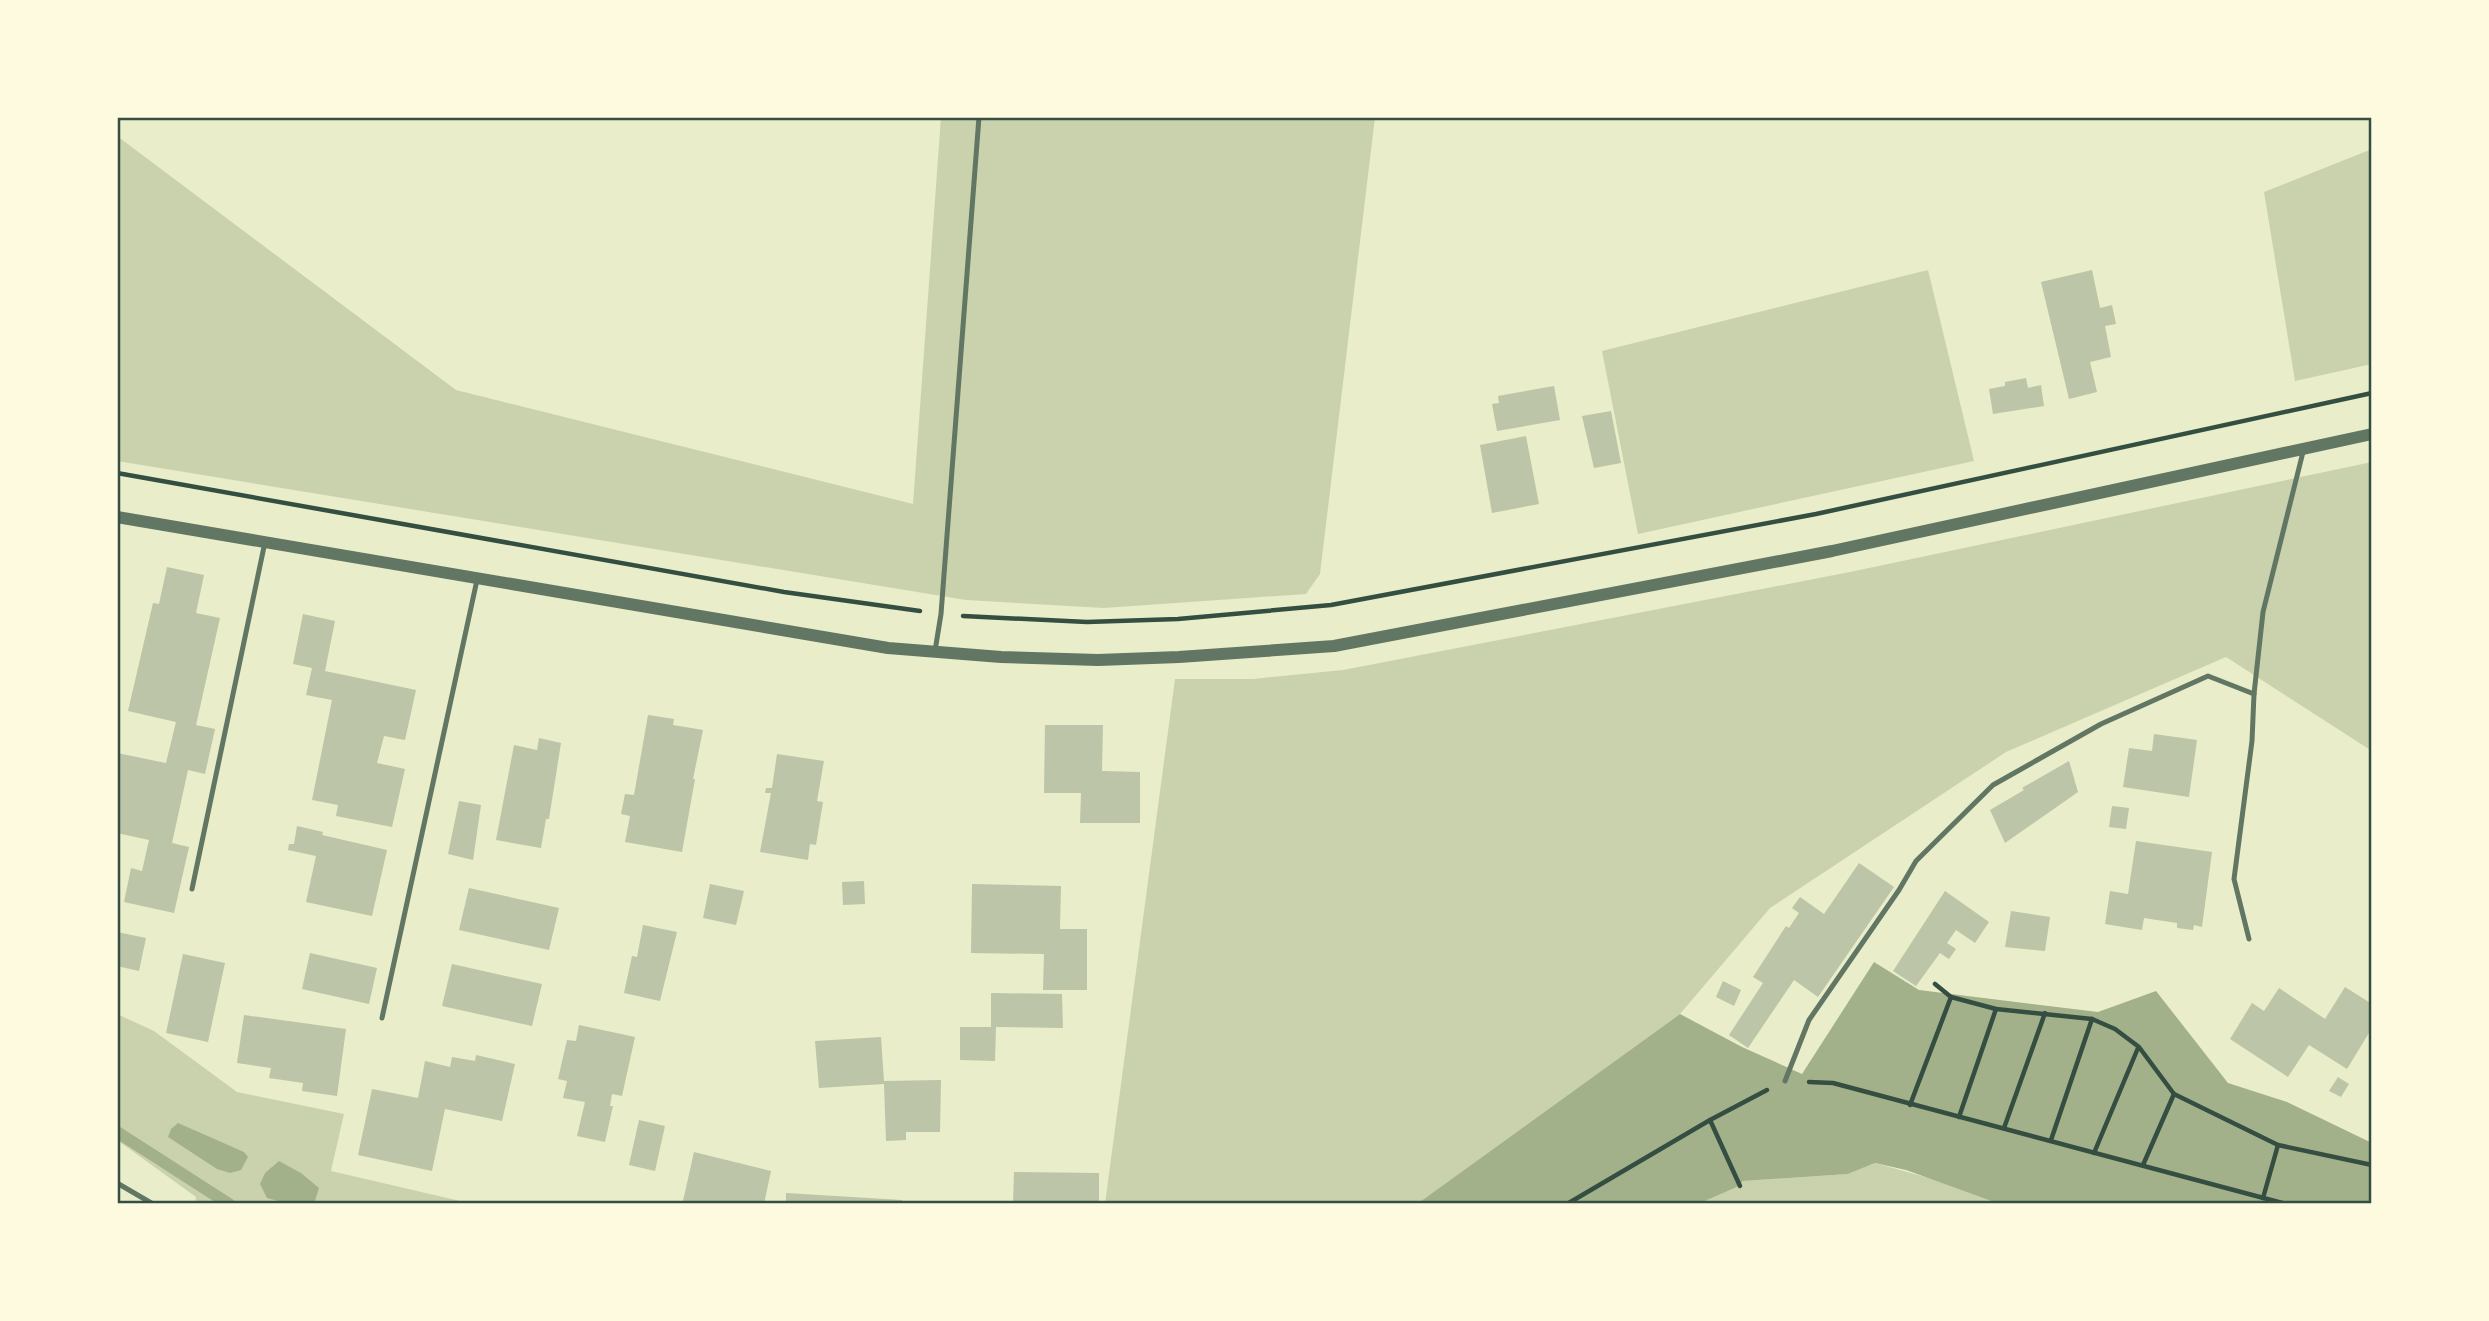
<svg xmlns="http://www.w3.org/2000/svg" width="2489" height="1321" font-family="'Fira Sans',sans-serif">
	<rect width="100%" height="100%" fill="#e9edc9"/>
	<g fill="#cad2ad">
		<polygon points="941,117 1375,117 1320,574 1306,594 1104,608 966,600 117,461 117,136 456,390 913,504"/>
		<polygon points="2372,149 2372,364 2295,381 2264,192"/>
		<polygon points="1928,270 1974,461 1638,534 1602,351"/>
		<polygon points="2372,462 2372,751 2226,657 2006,752 1770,908 1680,1014 1417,1204 1105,1204 1175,679 1253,679 1343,670 1850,572"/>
		<polygon points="117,1014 154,1031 237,1092 344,1114 331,1171 473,1204 195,1204 196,1197 117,1140"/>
		<polygon points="1875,1163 2021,1204 1698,1204 1737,1187 1743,1181 1848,1174"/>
	</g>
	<g fill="#a3b18a">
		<polygon points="1874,962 1919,990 2098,1012 2156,991 2228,1083 2287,1102 2372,1143 2372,1204 2000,1204 1906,1170 1875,1163 1848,1174 1743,1181 1737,1187 1698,1204 1417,1204 1680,1014 1742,1047 1802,1074"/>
		<polygon points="178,1123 244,1152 248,1157 241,1170 230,1173 217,1169 168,1137 171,1129"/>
		<polygon points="279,1161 301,1173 319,1188 314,1204 295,1201 282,1202 267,1198 260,1184 265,1173"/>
	</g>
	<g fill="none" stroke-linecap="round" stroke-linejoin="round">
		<polyline stroke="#a3b18a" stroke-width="12" points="117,1132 229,1204"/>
	</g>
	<g fill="#bcc5a7">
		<polygon points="2092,270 2100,308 2112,305 2116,324 2105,326 2111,357 2090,362 2097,392 2069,399 2041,282"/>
		<polygon points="2026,378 2028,388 2041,385 2044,406 1993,414 1989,389 2005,386 2005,382"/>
		<polygon points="1554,386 1560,420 1497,431 1492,404 1499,403 1498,396"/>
		<polygon points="1611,411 1621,463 1594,468 1582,416"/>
		<polygon points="1526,436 1539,504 1492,513 1480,445"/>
		<polygon points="167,567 204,575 196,613 220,618 196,725 215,729 205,774 188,770 172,843 189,847 174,913 124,902 131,868 142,871 149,840 117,833 117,753 166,763 176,722 128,711 153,603 159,604"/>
		<polygon points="303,614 335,621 325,671 416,690 405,740 384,736 377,763 405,769 392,827 336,816 338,805 312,800 332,700 306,695 312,668 293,664"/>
		<polygon points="648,715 674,719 673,725 703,730 693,779 695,779 682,852 625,842 630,816 621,814 625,794 634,795"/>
		<polygon points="1045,725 1103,725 1102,771 1140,772 1140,823 1080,823 1081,793 1044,793"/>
		<polygon points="2154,734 2197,740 2189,797 2123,787 2129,748 2152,751"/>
		<polygon points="539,738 561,743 549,819 546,819 541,848 496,840 514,745 537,750"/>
		<polygon points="777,754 824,761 817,801 823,802 816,845 810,844 808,860 760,852 771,793 765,793 766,788 772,788"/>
		<polygon points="2069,761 2078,792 2005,843 1990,810 2024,790 2022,788"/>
		<polygon points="459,801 481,805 473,860 448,854"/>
		<polygon points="2112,806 2129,808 2126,829 2109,827"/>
		<polygon points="297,826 323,832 322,835 387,850 372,916 306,902 316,856 288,850 289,844 294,844"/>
		<polygon points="2136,841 2212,852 2202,927 2194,925 2193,930 2177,928 2177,923 2144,918 2142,930 2105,924 2110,891 2128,894"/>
		<polygon points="1859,863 1894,887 1818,997 1794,980 1748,1048 1729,1035 1763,983 1753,977 1786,926 1789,928 1799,913 1792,908 1800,897 1824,914"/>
		<polygon points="864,881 865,904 843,905 842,882"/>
		<polygon points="710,884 744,891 736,925 703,918"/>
		<polygon points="972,884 1061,886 1060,929 1087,929 1087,990 1043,990 1044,954 971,953"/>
		<polygon points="469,888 559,908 549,950 459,930"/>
		<polygon points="1945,891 1989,922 1975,943 1956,930 1947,943 1956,949 1949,959 1940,953 1916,986 1893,971"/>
		<polygon points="2011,911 2050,917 2045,951 2005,947"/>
		<polygon points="643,925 677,932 660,1001 624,993 632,956 637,957"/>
		<polygon points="117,932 146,938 139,971 117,966"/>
		<polygon points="310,953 377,968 369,1004 302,989"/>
		<polygon points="183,954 225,963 208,1042 166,1033"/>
		<polygon points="452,964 542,984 532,1026 442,1006"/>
		<polygon points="1723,981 1741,990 1734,1006 1716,997"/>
		<polygon points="2345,987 2372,1004 2372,1028 2347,1069 2309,1045 2288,1077 2230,1039 2252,1003 2264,1011 2279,988 2325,1019"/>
		<polygon points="991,993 1062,994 1063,1028 996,1027 995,1061 960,1060 960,1027 991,1027"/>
		<polygon points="244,1015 346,1029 337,1096 302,1091 303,1083 269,1078 271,1068 237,1063"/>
		<polygon points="579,1025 635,1037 622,1096 612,1094 610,1106 613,1106 605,1142 577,1136 585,1102 563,1098 567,1081 558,1079 567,1040 576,1041"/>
		<polygon points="881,1037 884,1081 941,1080 940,1132 906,1132 906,1140 886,1141 884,1084 819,1088 815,1041"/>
		<polygon points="476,1055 515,1064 502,1121 445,1109 432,1171 358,1155 372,1089 418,1098 425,1061 450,1067 452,1057 475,1061"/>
		<polygon points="2338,1077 2349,1084 2341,1097 2329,1091"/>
		<polygon points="639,1120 665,1126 655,1171 629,1165"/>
		<polygon points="694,1152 771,1171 764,1204 685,1204 686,1201 683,1201"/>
		<polygon points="1014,1172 1099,1173 1099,1204 1013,1204"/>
		<polygon points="786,1193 902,1200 902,1204 786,1204"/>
	</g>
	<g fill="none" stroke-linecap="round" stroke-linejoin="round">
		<g stroke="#344e41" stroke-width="4.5">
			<polyline points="117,473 784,592 920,611"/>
			<polyline points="963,616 1087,622 1178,619 1331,605 1816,514 2372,393"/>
			<polyline points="1935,984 1951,997 1996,1009 2092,1019 2115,1029 2139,1047 2174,1094 2278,1145 2372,1165"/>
			<polyline points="1809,1082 1833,1083 2286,1204"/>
			<polyline points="1910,1105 1951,997"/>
			<polyline points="1959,1117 1996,1009"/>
			<polyline points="1710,1120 1740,1186"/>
			<polyline points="2004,1128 2045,1013"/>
			<polyline points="2051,1140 2092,1019"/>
			<polyline points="2094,1153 2138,1048"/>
			<polyline points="2143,1165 2174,1094"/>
			<polyline points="2263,1198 2278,1145"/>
			<polyline points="1567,1204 1710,1120 1767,1090"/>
		</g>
		<g stroke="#617663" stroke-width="5">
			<polyline points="935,651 941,614 979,117"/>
			<polyline points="192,889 265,542"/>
			<polyline points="2249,939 2234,879 2252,741 2254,694 2263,612 2303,452"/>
			<polyline points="382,1018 477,580"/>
			<polyline points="1785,1081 1809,1020 1899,890 1916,861 1993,785 2101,724 2208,676 2254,694"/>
			<polyline points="117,1183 153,1204"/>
		</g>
		<polyline stroke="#617663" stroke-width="12" points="117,517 888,648 1001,657 1098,660 1179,657 1334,646 1832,551 2372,434"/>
	</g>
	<rect width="2489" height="1321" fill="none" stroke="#fefae0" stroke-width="238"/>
	<rect x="119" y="119" width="2251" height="1083" fill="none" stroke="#344e41" stroke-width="2.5"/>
</svg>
